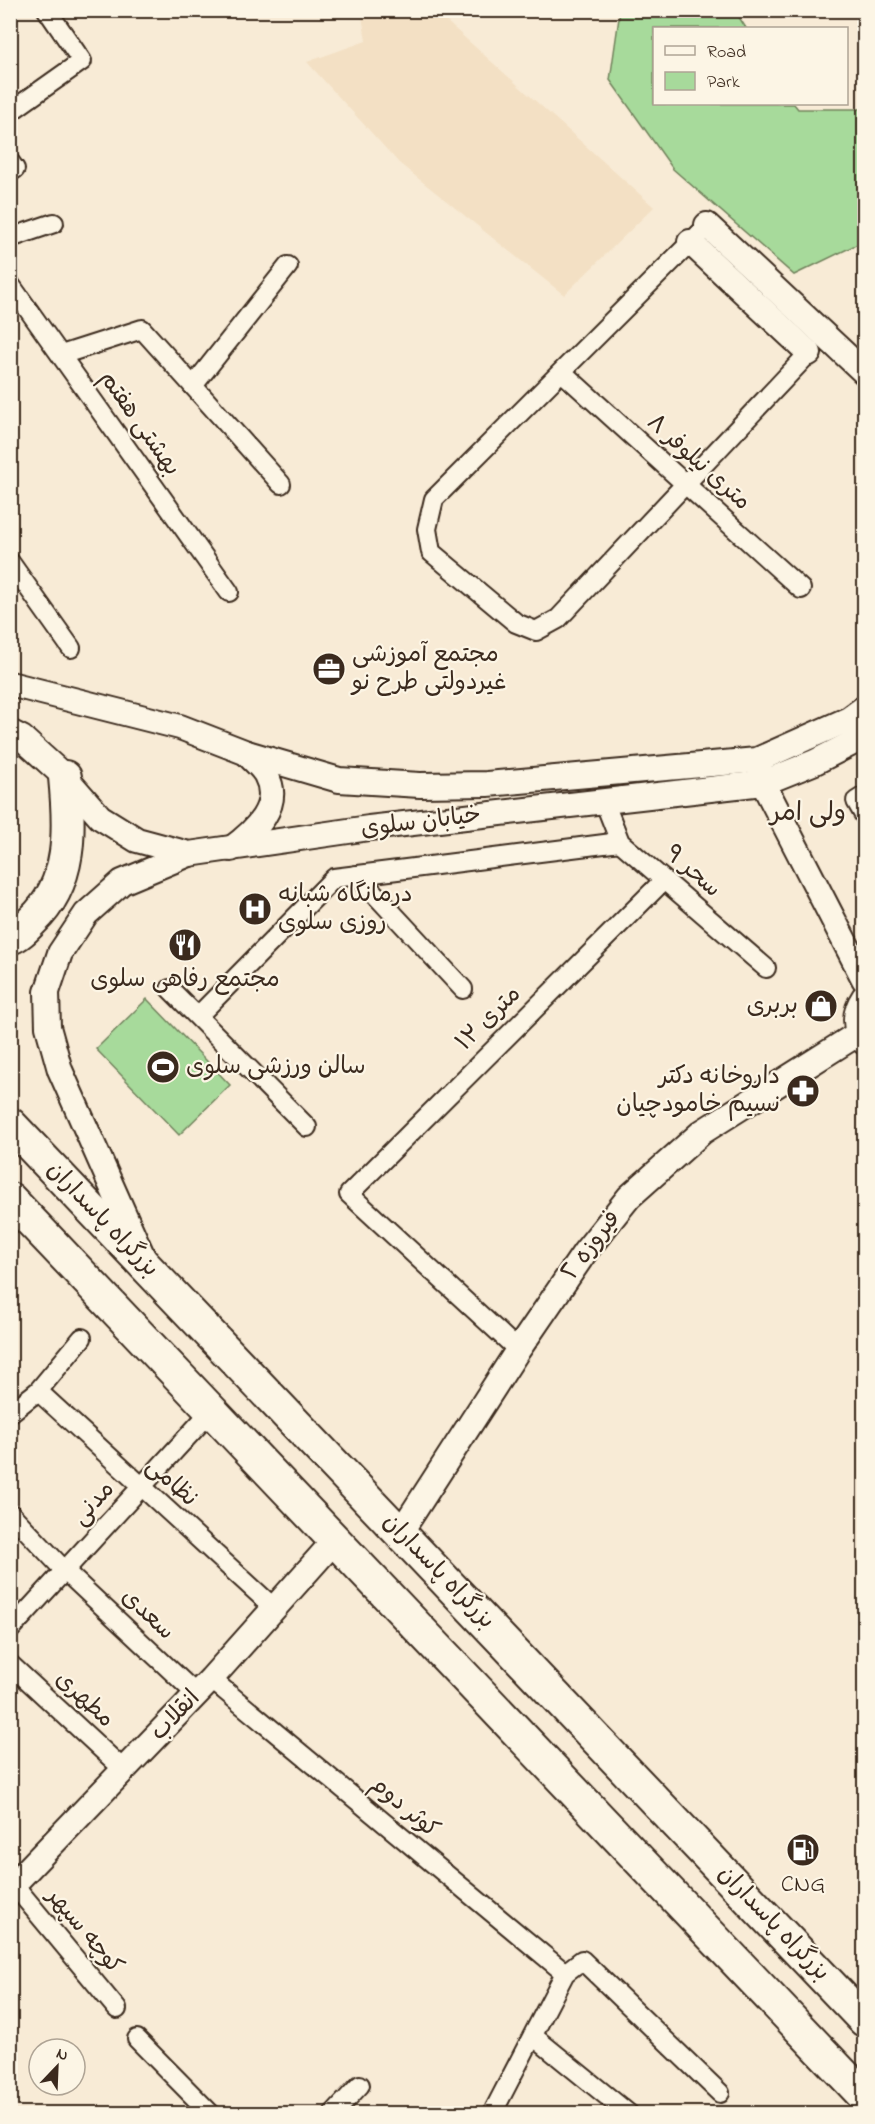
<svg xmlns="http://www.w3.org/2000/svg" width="875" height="2124" font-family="'Indie Flower','Playpen Sans Arabic',sans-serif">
	<rect width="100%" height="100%" fill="#f8ebd6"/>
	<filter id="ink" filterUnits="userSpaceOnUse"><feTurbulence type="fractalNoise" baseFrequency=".0167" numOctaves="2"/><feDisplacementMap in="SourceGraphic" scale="12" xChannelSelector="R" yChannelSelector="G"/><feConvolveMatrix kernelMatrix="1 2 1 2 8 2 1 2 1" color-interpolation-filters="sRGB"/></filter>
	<g filter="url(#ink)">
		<polygon fill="#f3e0c4" points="370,11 435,11 654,207 564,295 399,163 307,62 366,41 362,16"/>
		<g fill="#a7da9b" stroke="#71825c" stroke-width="1.5">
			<polygon points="620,11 735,11 746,28 654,28 654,104 794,104 798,109 864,109 864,241 794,275 673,169 610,80"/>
			<polygon points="147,999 230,1085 179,1135 96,1049"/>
		</g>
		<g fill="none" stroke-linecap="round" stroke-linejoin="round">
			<g stroke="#3b2a1e" stroke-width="22">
				<g id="street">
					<polyline points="10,112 82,61 47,10"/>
					<polyline points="10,162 15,169 10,172"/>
					<polyline points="700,233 434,499 427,529 431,552 516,623 536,631 558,619 809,353"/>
					<polyline points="10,238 54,223"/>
					<polyline points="10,284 229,592"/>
					<polyline points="61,355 142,329 281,484"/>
					<polyline points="562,372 801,589"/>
					<polyline points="193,386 288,266"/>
					<polyline points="10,562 71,648"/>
					<polyline points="864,796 856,801 864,815"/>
					<polyline points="604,801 620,842 766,968"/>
					<polyline points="357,875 463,989"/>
					<polyline points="170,989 307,1127"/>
					<polyline points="198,1016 334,878 620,842"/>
					<polyline points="518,1350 349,1194 664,880"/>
					<polyline points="38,1391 274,1608"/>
					<polyline points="10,1413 38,1391 82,1338"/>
					<polyline points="10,1513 65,1571 196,1694"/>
					<polyline points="10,1630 212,1410"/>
					<polyline points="10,1664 124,1770"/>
					<polyline points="211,1679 565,1973"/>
					<polyline points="14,1885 117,2009"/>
					<polyline points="533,2036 629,2114"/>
					<polyline points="137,2039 211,2114"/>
					<polyline points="333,2114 360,2085"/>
					<polyline points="492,2114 565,1973 582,1960 720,2093"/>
				</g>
			</g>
			<g stroke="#3b2a1e" stroke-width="28">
				<g id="secondary">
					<polyline points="707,225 864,372"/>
					<polyline points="690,242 809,353"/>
					<polyline points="10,684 180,727 247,753 339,780 420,785 487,784 757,760 849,719 864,708"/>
					<polyline points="10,732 22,738 65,777 100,817 137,840 189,854 369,828 763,783 815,762 864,737"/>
					<polyline points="760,770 763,783 864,979"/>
					<path d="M231 849C254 832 283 806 266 775 262 767 252 760 247 753"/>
					<path d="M864 997C854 1012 853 1027 864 1042"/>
					<polyline points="143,1257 60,1070 48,1027 47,992 60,953 86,914 122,882 189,854"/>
					<polyline points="400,1533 518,1350 585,1252 629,1197 702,1132 859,1033"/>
					<polyline points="10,1888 211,1679 336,1539"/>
				</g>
			</g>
			<g stroke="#3b2a1e" stroke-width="36">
				<g id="highway">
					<path d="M10 938C19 935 26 927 32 921 73 883 70 828 65 777"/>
					<polyline points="10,1124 864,2020"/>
					<polyline points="10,1199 864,2096"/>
				</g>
			</g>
			<use href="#street" stroke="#fcf5e5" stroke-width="18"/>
			<use href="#secondary" stroke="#fcf5e5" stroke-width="24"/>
			<use href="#highway" stroke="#fcf5e5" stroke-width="32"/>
		</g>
	</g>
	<defs>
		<g id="office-disc" transform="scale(1.725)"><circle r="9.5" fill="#3b2a1e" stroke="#fcf5e5"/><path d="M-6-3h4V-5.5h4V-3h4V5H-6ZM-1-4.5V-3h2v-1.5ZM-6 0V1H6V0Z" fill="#fff"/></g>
		<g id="hospital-disc" transform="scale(1.725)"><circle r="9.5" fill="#3b2a1e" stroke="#fcf5e5"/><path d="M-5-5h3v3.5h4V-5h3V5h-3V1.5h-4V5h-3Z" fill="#fff"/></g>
		<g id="restaurant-disc" transform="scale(1.725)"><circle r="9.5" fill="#3b2a1e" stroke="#fcf5e5"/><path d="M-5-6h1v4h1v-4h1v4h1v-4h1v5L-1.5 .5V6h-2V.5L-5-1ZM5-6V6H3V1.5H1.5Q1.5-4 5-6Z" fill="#fff"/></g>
		<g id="shop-disc" transform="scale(1.725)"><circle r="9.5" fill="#3b2a1e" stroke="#fcf5e5"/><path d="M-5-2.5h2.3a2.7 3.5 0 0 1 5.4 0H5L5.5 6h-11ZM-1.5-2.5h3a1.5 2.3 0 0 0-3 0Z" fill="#fff"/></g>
		<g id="stadium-disc" transform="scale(1.725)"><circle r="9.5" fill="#3b2a1e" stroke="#fcf5e5"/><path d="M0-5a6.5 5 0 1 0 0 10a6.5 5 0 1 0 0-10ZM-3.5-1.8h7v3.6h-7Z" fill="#fff"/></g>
		<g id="pharmacy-disc" transform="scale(1.725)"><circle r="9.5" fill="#3b2a1e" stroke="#fcf5e5"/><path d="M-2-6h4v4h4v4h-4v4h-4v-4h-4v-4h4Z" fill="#fff"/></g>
		<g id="fuel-disc" transform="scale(1.725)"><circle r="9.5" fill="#3b2a1e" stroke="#fcf5e5"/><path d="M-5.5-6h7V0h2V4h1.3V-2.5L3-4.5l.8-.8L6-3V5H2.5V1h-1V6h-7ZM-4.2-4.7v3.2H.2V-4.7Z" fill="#fff"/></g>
	</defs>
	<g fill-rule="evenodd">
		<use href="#office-disc" x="329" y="669"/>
		<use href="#hospital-disc" x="255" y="909"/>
		<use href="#restaurant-disc" x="185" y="945"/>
		<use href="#shop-disc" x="821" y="1006"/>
		<use href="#stadium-disc" x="163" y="1067"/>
		<use href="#pharmacy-disc" x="803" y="1091"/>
		<use href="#fuel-disc" x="803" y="1850"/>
	</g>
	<g text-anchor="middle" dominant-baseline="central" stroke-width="4.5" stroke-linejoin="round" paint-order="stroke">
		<g font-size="24" fill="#3b2a1e" stroke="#fcf5e5">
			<text transform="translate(139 424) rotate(55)">بهشتی هفتم</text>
			<text transform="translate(698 463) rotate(42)">۸ متری نیلوفر</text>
			<text transform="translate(421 823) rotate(-7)">خیابان سلوی</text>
			<text transform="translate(692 872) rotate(41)">سحر ۹</text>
			<text transform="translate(489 1019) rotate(-45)">۱۲ متری</text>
			<text transform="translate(102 1220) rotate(46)">بزرگراه پاسداران</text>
			<text transform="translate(592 1246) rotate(-53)">فیروزه ٢</text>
			<text transform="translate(171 1483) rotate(42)">نظامی</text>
			<text transform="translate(94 1504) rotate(-48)">مدنی</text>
			<text transform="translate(438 1572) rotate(46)">بزرگراه پاسداران</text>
			<text transform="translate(147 1615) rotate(43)">سعدی</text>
			<text transform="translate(84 1700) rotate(43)">مطهری</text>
			<text transform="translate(176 1716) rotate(-46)">انقلاب</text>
			<text transform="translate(404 1808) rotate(40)">کوثر دوم</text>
			<text transform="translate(773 1924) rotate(46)">بزرگراه پاسداران</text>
			<text transform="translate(84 1932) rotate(50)">کوچه سپهر</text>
		</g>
		<g font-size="24" fill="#3b2a1e" stroke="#fcf5e5" text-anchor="start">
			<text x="352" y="655">مجتمع آموزشی<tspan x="352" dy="28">غیردولتی طرح نو</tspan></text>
			<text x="278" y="895">درمانگاه شبانه<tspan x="278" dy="28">روزی سلوی</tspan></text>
			<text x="185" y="980" text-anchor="middle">مجتمع رفاهی سلوی</text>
			<text x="798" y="1006" text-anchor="end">بربری</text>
			<text x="186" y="1067">سالن ورزشی سلوی</text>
			<text x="780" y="1077" text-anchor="end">داروخانه دکتر<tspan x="780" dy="28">نسیم خامودچیان</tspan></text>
			<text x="803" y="1885" text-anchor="middle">CNG</text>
		</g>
		<g font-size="26" fill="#3b2a1e" stroke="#fcf5e5">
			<text x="808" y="814">ولی امر</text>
		</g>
	</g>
	<rect width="875" height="2124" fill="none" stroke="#fcf5e5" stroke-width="36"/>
	<rect x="18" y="18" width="839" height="2088" fill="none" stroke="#3b2a1e" stroke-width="2" filter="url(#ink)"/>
	<rect x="653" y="27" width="195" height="78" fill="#fcf5e5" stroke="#afa495" stroke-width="1.5"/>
	<rect x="665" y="46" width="30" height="9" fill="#fcf5e5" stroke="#afa495" stroke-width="1.5"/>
	<text x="707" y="57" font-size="18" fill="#3b2a1e">Road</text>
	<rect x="665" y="72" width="30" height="18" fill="#a7da9b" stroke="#afa495" stroke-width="1.5"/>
	<text x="707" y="87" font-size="18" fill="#3b2a1e">Park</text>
	<g transform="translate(57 2067) rotate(23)"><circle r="28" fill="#fcf5e5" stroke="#afa495" stroke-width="1.5"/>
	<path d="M0-4.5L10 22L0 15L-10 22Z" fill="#3b2a1e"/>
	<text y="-9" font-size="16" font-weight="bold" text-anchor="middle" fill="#3b2a1e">N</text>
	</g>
</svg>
